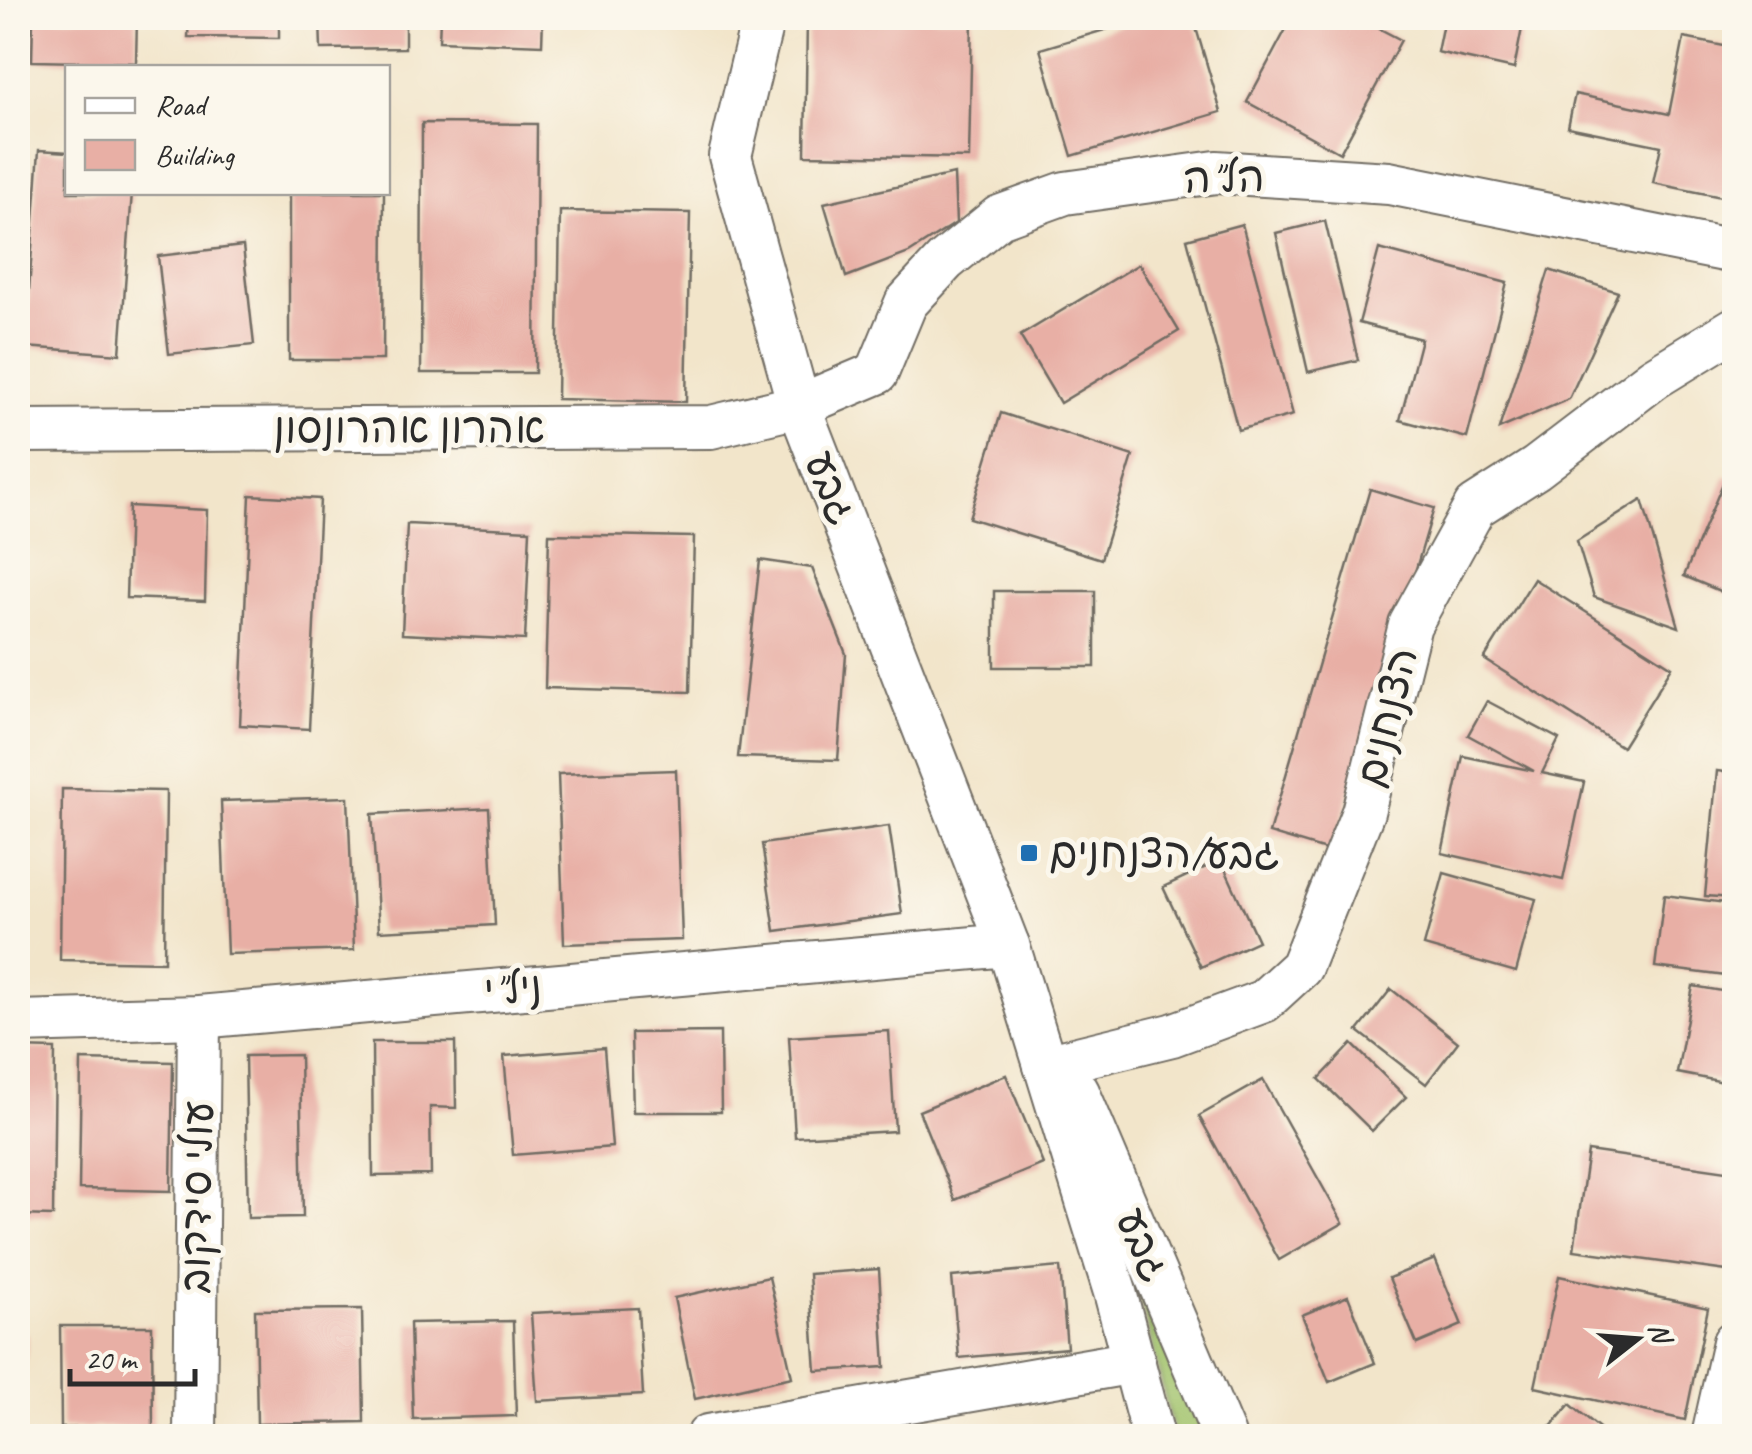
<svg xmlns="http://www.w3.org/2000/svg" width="1752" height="1454" font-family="Caveat,'Playpen Sans Hebrew',sans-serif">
	<rect width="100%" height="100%" fill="#fbf7ec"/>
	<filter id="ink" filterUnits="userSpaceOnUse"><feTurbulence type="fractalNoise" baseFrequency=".01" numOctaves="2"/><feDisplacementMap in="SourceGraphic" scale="20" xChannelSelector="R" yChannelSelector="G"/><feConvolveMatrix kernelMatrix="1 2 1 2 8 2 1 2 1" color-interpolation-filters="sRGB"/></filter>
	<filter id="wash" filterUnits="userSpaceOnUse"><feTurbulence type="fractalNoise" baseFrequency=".0048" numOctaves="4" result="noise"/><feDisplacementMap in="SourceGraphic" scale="40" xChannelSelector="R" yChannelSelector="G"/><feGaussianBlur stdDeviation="2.25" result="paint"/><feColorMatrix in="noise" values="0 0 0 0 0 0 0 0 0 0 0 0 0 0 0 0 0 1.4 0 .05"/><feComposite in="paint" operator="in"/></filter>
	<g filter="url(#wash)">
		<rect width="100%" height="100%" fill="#f2e5ca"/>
		<polygon fill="#a0c26b" stroke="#66764b" stroke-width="2.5" points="1132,1263 1206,1436 1174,1436"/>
		<g id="blocks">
			<g fill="#e8afa5">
				<polygon points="33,18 137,18 136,63 32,61"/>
				<polygon points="189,18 279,18 279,38 188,37"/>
				<polygon points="320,18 405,18 405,48 321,49"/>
				<polygon points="440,18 543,18 542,45 439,41"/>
				<polygon points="807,18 972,18 969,158 805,155"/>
				<polygon points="1145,18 1193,18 1221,112 1072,156 1040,49"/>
				<polygon points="1292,18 1359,18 1401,40 1340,153 1247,102"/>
				<polygon points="1444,18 1524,18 1514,69 1437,52"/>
				<polygon points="1684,38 1734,48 1731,199 1653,183 1661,146 1568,127 1575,94 1669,114"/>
				<polygon points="422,123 537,124 535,373 421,373"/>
				<polygon points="39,150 68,152 68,192 132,192 120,354 25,347"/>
				<polygon points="954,174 956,223 909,253 846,277 824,203"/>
				<polygon points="289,192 384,192 383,360 289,360"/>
				<polygon points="560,211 690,213 686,402 557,399"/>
				<polygon points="1325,221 1358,360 1308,372 1276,233"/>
				<polygon points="1242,224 1293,415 1238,430 1187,239"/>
				<polygon points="243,246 254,345 169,354 158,256"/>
				<polygon points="1379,249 1507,283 1467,438 1400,420 1421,339 1359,323"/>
				<polygon points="1139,264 1179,331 1060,403 1020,336"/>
				<polygon points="1549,270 1618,292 1569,399 1499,429"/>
				<polygon points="1001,413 1133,456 1101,559 969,518"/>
				<polygon points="1726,476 1734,479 1734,597 1684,576"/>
				<polygon points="1370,489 1434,508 1332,852 1269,833"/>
				<polygon points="250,495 320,499 309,729 240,725"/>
				<polygon points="1642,500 1679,627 1594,597 1577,541"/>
				<polygon points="129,506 207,510 205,601 126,598"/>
				<polygon points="407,524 530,530 525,640 402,634"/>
				<polygon points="549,534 694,537 690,692 545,688"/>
				<polygon points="760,560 812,568 846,654 838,760 738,757"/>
				<polygon points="1534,579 1672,667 1622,747 1484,659"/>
				<rect x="994" y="591" width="101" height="76"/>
				<polygon points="1487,701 1559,739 1542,773 1584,782 1563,880 1442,853 1463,756 1534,771 1468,735"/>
				<polygon points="676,770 682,940 564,944 558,774"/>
				<polygon points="1717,771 1734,773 1734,898 1705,896"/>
				<polygon points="62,789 166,791 164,962 60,960"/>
				<polygon points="348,797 354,950 227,954 221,801"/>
				<polygon points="489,808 495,925 379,931 372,814"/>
				<polygon points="889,826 902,914 775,931 762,844"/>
				<polygon points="1221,860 1258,941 1201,967 1163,887"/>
				<polygon points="1444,873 1536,899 1516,972 1424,946"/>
				<polygon points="1664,895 1734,904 1734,977 1655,967"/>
				<polygon points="1693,986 1734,993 1734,1084 1677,1073"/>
				<polygon points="1391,989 1458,1042 1426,1084 1358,1031"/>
				<polygon points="889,1031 895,1131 795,1137 789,1037"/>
				<polygon points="720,1032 721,1112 633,1112 631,1033"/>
				<polygon points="372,1042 455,1042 456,1108 430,1107 431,1175 373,1176"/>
				<polygon points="1352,1044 1406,1097 1372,1131 1319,1079"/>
				<polygon points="18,1048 55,1049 53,1216 18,1215"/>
				<polygon points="604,1048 612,1147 513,1155 504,1056"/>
				<polygon points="300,1055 303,1217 248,1218 245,1056"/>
				<polygon points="81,1060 173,1062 171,1191 79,1189"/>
				<polygon points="1006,1075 1043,1164 955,1200 919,1111"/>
				<polygon points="1263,1080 1343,1223 1279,1260 1199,1116"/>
				<polygon points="1588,1151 1734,1172 1727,1271 1574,1250"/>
				<polygon points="1435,1259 1462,1325 1417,1344 1389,1278"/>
				<polygon points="1060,1267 1067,1348 959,1358 952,1277"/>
				<polygon points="879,1269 885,1367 816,1371 809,1274"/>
				<polygon points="1559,1276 1708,1308 1685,1420 1535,1387"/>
				<polygon points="769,1277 792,1377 695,1399 674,1298"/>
				<polygon points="1348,1296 1375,1363 1329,1382 1302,1315"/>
				<polygon points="638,1308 643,1395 537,1401 531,1313"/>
				<polygon points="362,1309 364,1422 257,1424 255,1310"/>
				<polygon points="513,1321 516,1416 413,1419 410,1323"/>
				<polygon points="60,1326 152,1326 153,1427 61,1428"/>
				<polygon points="18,1333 28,1334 20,1425 18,1425"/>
				<polygon points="1570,1404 1609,1436 1543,1436"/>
			</g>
		</g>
	</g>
	<g filter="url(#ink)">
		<use href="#blocks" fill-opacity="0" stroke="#716c63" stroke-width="2.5"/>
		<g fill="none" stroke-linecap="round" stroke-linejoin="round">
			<g stroke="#716c63" stroke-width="46">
				<g id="minor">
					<polyline points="763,18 730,156 799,406 1008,945 1115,1292 1153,1436"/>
					<polyline points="18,431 711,427 799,406 877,373 906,303 945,261 999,217 1065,193 1216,172 1389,183 1734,252"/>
					<polyline points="18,1022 199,1017 1008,945"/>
					<polyline points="1045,1066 1172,1035 1264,1001 1301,967 1363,812 1410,625 1475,507 1536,468 1654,378 1734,329"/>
					<polyline points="1078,1092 1224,1436"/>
					<polyline points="195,1436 199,1017"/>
					<polyline points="708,1436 1134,1362"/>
					<polyline points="1713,1436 1734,1342"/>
				</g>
			</g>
			<use href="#minor" stroke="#fff" stroke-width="42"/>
		</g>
	</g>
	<rect fill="#1f6fb2" stroke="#fbf7ec" stroke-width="4" x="1019" y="843" width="20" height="20" rx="5"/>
	<g text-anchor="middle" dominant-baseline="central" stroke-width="10" stroke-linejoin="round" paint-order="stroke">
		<g font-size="42" fill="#2b2b2b" stroke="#fbf7ec">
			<text transform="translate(1224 178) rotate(-1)">הל"ה</text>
			<text x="409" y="428">אהרון אהרונסון</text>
			<text transform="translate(831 488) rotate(69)">גבע</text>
			<text transform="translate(1387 717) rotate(-76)">הצנחנים</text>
			<text transform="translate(513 989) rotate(-5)">ניל"י</text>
			<text transform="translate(197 1197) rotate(-89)">עולי סידקוב</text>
			<text transform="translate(1143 1245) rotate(67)">גבע</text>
		</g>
		<g font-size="42" fill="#2b2b2b" stroke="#fbf7ec" text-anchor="start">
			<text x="1049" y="853">גבע/הצנחנים</text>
		</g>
	</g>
	<rect width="1752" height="1454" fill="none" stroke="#fbf7ec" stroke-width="60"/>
	<rect x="65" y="65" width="325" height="130" fill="#fbf7ec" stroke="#a8a59f" stroke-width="2.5"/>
	<rect x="85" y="98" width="50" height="15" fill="#ffffff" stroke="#a8a59f" stroke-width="2.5"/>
	<text x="155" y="115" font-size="30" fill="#2b2b2b">Road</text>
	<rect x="85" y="140" width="50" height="30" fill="#e8afa5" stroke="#a8a59f" stroke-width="2.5"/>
	<text x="155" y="165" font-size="30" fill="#2b2b2b">Building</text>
	<g transform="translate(1637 1339) rotate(73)" stroke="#fbf7ec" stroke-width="8" paint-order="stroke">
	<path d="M0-8L18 38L0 25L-18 38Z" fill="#2b2b2b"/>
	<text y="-15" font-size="28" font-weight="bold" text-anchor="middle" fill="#2b2b2b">N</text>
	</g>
	<path d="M70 1369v15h125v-15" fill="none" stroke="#2b2b2b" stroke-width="5"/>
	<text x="85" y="1369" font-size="30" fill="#2b2b2b" stroke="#fbf7ec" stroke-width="8" paint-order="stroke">20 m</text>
</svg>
